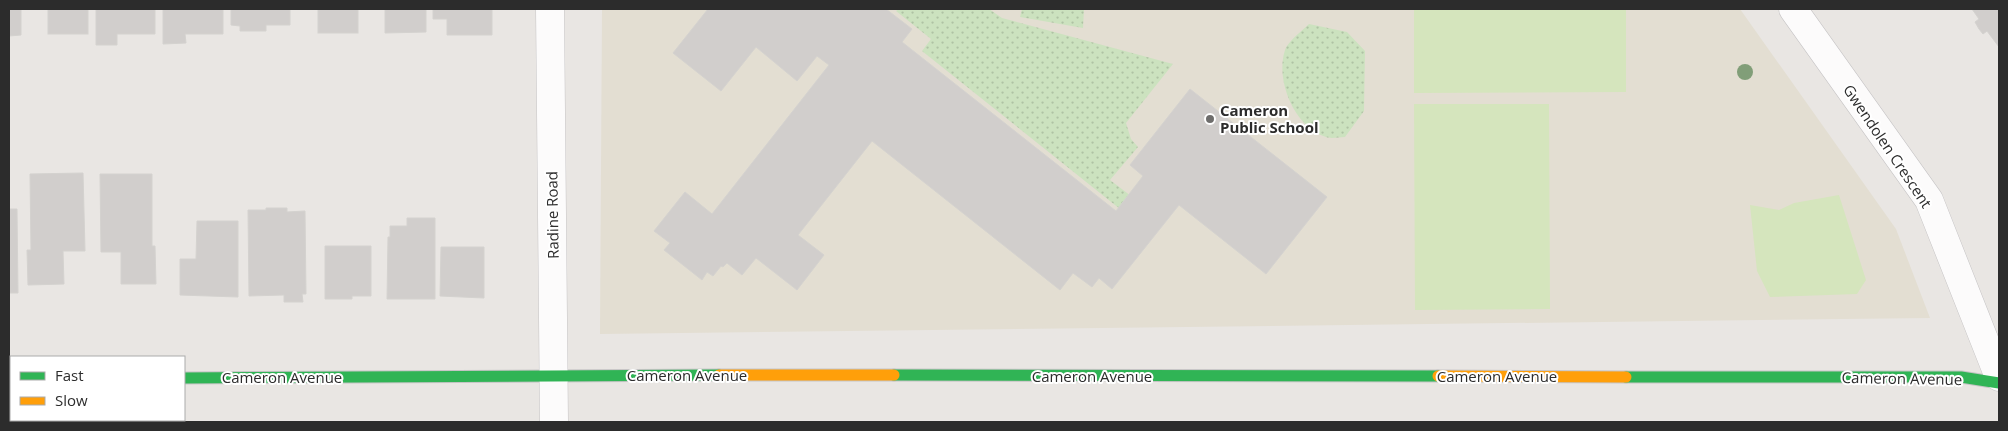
<svg xmlns="http://www.w3.org/2000/svg" width="2008" height="431" font-family="'Open Sans',sans-serif">
	<defs>
		<pattern id="park-dots" width="8" height="8" patternUnits="userSpaceOnUse" patternTransform="scale(1.25)"><rect width="8" height="8" fill="#cce2bf"/><path d="M2 2h.1M6 6h.1" fill="none" stroke="#afc2a4" stroke-width="1.8" stroke-linecap="round"/></pattern>
	</defs>
	<rect width="100%" height="100%" fill="#e9e6e3"/>
	<polygon fill="#e3ded2" points="602,9 1740,9 1896,229 1930,318 600,334"/>
	<g fill="url(#park-dots)">
		<polygon points="899,9 989,9 1002,18 1173,64 1126,123 1131,139 1138,147 1110,180 1131,196 1120,209 922,51 931,39 896,11"/>
		<polygon points="1022,9 1084,9 1083,28 1020,17"/>
		<path d="M1309 24 1347 32 1365 51 1364 111 1345 137C1339 137 1331 139 1326 137 1294 127 1275 80 1285 50 1288 41 1302 31 1309 24Z"/>
	</g>
	<g fill="#d5e5bd">
		<polygon points="1414,9 1626,9 1626,92 1414,93"/>
		<polygon points="1414,104 1549,104 1550,309 1415,310"/>
		<polygon points="1839,195 1866,280 1857,294 1770,297 1757,271 1750,205 1779,210 1794,203"/>
	</g>
	<g fill="#d1cecc" stroke="#d4d2cf">
		<polygon points="9,9 21,9 21,35 9,36"/>
		<rect x="48" y="9" width="40" height="25"/>
		<polygon points="96,9 155,9 155,34 117,34 117,45 96,45"/>
		<polygon points="163,9 223,9 223,34 185,34 186,43 163,44"/>
		<polygon points="231,9 290,9 290,25 266,25 266,31 240,31 240,26 231,25"/>
		<rect x="318" y="9" width="40" height="24"/>
		<polygon points="385,9 426,9 426,32 385,33"/>
		<polygon points="433,9 492,9 492,35 447,35 447,19 433,19"/>
		<polygon points="708,9 886,9 912,29 902,42 1116,211 1143,176 1130,165 1190,89 1327,197 1266,274 1179,205 1112,289 1099,278 1092,287 1073,273 1060,290 872,141 798,235 824,255 797,290 756,258 742,275 727,263 723,267 721,266 713,276 707,272 702,280 664,250 670,243 654,231 685,192 712,214 829,65 817,56 797,81 756,47 721,91 673,53"/>
		<polygon points="1972,9 1999,9 1999,47 1987,31 1983,34 1979,29 1975,22 1979,19"/>
		<polygon points="83,173 85,251 63,251 64,284 28,285 27,250 31,250 30,174"/>
		<polygon points="100,174 152,174 152,246 155,246 156,284 121,284 121,252 101,252"/>
		<polygon points="266,208 287,208 287,212 305,211 306,294 302,294 303,302 284,302 284,295 249,296 248,210 266,210"/>
		<polygon points="9,209 17,209 18,293 9,293"/>
		<polygon points="407,218 435,218 435,299 387,299 388,237 390,237 390,226 407,226"/>
		<polygon points="197,221 238,221 238,297 180,295 180,259 196,259"/>
		<polygon points="325,246 371,246 371,296 352,296 352,299 325,299"/>
		<polygon points="441,247 484,247 484,298 440,296"/>
	</g>
	<g fill="none" stroke-linecap="round" stroke-linejoin="round">
		<g stroke="#c6c4c5" stroke-width="29">
			<g id="street">
				<polyline points="550,9 554,422"/>
				<polyline points="1793,9 1929,200 1999,377"/>
				<polyline points="9,380 11,380"/>
			</g>
		</g>
		<g stroke="#c6c4c5" stroke-width="13">
			<g id="fast">
				<polyline points="894,375 1438,376"/>
				<polyline points="1626,377 1961,377 1999,383"/>
				<polyline points="184,378 719,375"/>
			</g>
		</g>
		<g stroke="#c6c4c5" stroke-width="13">
			<g id="slow">
				<polyline points="719,375 894,375"/>
				<polyline points="1438,376 1626,377"/>
			</g>
		</g>
		<use href="#street" stroke="#fcfbfb" stroke-width="28"/>
		<use href="#fast" stroke="#30b455" stroke-width="11"/>
		<use href="#slow" stroke="#ff9f0a" stroke-width="11"/>
	</g>
	<circle fill="#819e78" cx="1745" cy="72" r="8"/>
	<circle fill="#6e6d6c" stroke="#fff" stroke-width="2" cx="1210" cy="119" r="5"/>
	<g text-anchor="middle" dominant-baseline="central" stroke-width="4" stroke-linejoin="round" paint-order="stroke">
		<g font-size="15" font-weight="bold" fill="#2c2c2c" stroke="#fff" text-anchor="start">
			<text x="1220" y="110">Cameron<tspan x="1220" dy="17">Public School</tspan></text>
		</g>
		<g font-size="15" fill="#2c2c2c" stroke="#fff">
			<text transform="translate(1888 146) rotate(56)">Gwendolen Crescent</text>
			<text transform="translate(552 215) rotate(-91)">Radine Road</text>
			<text x="687" y="375">Cameron Avenue</text>
			<text x="1092" y="376">Cameron Avenue</text>
			<text x="1497" y="376">Cameron Avenue</text>
			<text x="282" y="377">Cameron Avenue</text>
			<text transform="translate(1902 378) rotate(1)">Cameron Avenue</text>
		</g>
	</g>
	<rect width="2008" height="431" fill="none" stroke="#2c2c2c" stroke-width="20"/>
	<rect x="10" y="356" width="175" height="65" fill="#ffffff" stroke="#ababab"/>
	<rect x="20" y="372" width="25" height="8" fill="#30b455" stroke="#ababab"/>
	<text x="55" y="381" font-size="15" fill="#2c2c2c">Fast</text>
	<rect x="20" y="397" width="25" height="8" fill="#ff9f0a" stroke="#ababab"/>
	<text x="55" y="406" font-size="15" fill="#2c2c2c">Slow</text>
</svg>
